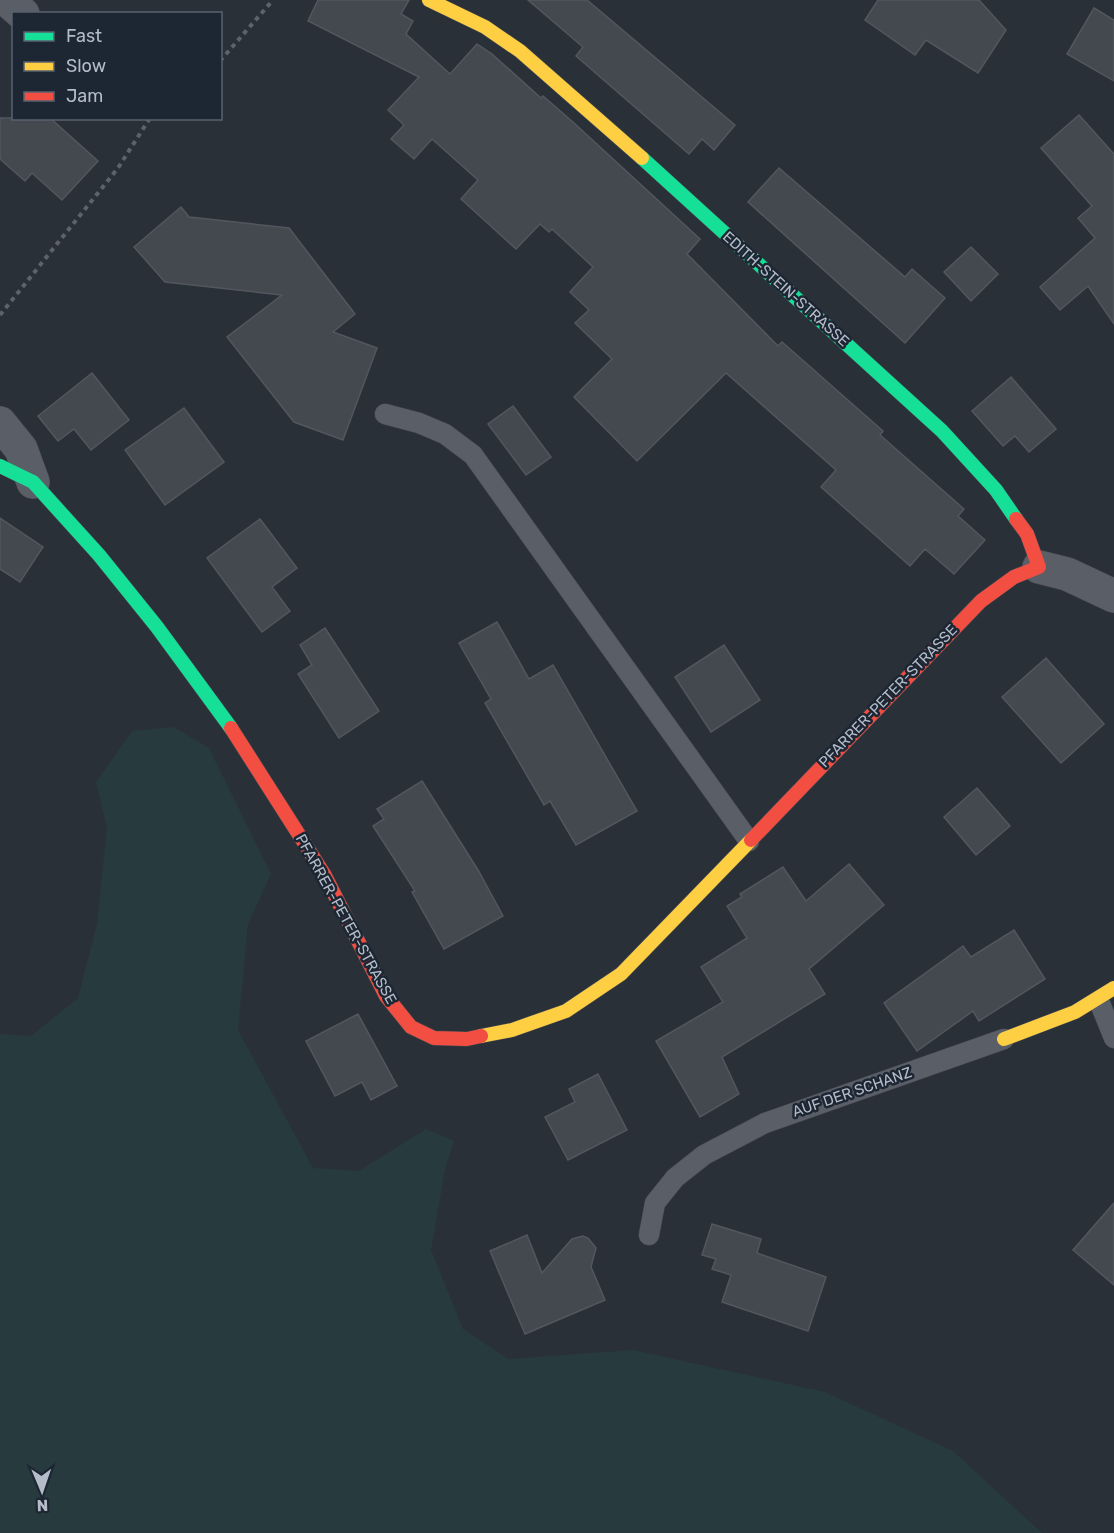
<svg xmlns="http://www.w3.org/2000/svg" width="1114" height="1533" font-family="Rubik,sans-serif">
	<rect width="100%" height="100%" fill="#2a3038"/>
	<polygon fill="#273a3e" points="173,727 209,748 271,874 248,924 238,1030 313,1168 359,1171 426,1129 454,1141 445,1169 431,1250 463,1329 508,1359 633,1350 825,1392 953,1451 1042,1533 0,1533 0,1034 31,1036 78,998 97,924 107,828 96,782 132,731"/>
	<g fill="#444950" stroke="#52575f" stroke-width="1.5">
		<polygon points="318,0 409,0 401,14 413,21 406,34 450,74 477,44 492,54 541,98 543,96 574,123 700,239 687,254 778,346 782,342 883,431 880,435 964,509 958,516 985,540 954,574 925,549 910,566 821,487 836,470 726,373 637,461 574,397 612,359 575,323 589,310 570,292 593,267 552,229 549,232 540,224 516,249 461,199 478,180 432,139 414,159 391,139 404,125 388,110 419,77 308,21"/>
		<polygon points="528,0 587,0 735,125 714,150 702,139 689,154 576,56 583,47"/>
		<polygon points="878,0 979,0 1006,30 978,73 926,40 915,55 865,20"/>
		<polygon points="1094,8 1114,20 1114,81 1067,54"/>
		<polygon points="1079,115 1114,154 1114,324 1088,286 1060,310 1040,287 1095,238 1078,218 1092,206 1041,148"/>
		<polygon points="0,118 50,118 98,161 62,200 32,173 25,181 0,159"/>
		<polygon points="779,168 905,277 912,269 945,298 905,343 748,202"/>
		<polygon points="181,207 189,217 289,228 355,314 333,332 377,348 343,440 294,422 227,337 282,295 165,282 134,247"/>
		<polygon points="971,247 998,274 971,301 944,272"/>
		<polygon points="92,373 129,420 91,450 74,429 58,441 38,416"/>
		<polygon points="1011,377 1056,429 1029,452 1015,436 1003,446 972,411"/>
		<polygon points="513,406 551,457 526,475 488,424"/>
		<polygon points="184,408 224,462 165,505 125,450"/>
		<polygon points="0,518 43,547 20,582 0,569"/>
		<polygon points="260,519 297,568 272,587 290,611 262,632 207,558"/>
		<polygon points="497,622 529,679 553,665 637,811 576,845 550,801 544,805 485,703 491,699 459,643"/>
		<polygon points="325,628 379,711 339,738 298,674 312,665 300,645"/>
		<polygon points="724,645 760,700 711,732 675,677"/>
		<polygon points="1046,658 1104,724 1061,763 1002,697"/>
		<polygon points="422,781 478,870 503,916 444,949 412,892 415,891 373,826 384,819 377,809"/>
		<polygon points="977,788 1010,826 976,855 944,817"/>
		<polygon points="849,864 884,905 809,969 825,994 722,1057 739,1094 700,1117 656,1041 723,1002 701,967 747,938 727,906 742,897 740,894 783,867 806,901"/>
		<polygon points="1014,930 1045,979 979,1021 973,1011 917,1051 884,1003 963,946 971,957"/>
		<polygon points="358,1014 397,1086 371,1100 362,1082 335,1096 306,1041"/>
		<polygon points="598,1074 627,1130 568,1160 545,1117 575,1102 569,1089"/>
		<polygon points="1114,1203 1114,1285 1073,1250"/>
		<polygon points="712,1224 761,1239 757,1253 826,1277 808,1331 722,1302 731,1275 712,1269 716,1259 702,1255"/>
		<polygon points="527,1235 542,1273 572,1239 583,1236 588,1238 596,1248 591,1267 605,1300 525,1334 490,1251"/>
	</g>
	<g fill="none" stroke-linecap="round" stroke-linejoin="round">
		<g stroke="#484c53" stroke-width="21">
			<g id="lane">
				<polyline points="385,414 419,423 445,434 473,455 749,841"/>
				<polyline points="1099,1001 1114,1038"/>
				<polyline points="649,1235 655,1203 675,1178 704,1155 765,1123 1004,1039"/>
			</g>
		</g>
		<g stroke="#484c53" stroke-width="34">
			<g id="street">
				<polyline points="7,0 23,14"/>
				<polyline points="0,423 21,449 33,482"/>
				<polyline points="1039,567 1067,574 1114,596"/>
			</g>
		</g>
		<g stroke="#484c53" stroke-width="15">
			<g id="fast">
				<polyline points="642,158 942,431 996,490 1016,519"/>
				<polyline points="0,466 33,482 99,555 157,627 231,728"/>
			</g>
		</g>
		<g stroke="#484c53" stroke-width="15">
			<g id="slow">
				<polyline points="429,0 485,27 520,51 642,158"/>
				<polyline points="481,1036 512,1030 566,1011 621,974 751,840"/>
				<polyline points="1004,1039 1075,1012 1114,988"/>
			</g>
		</g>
		<g stroke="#484c53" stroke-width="15">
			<g id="jam">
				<polyline points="231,728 324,874 386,996 411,1027 434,1038 467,1039 481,1036"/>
				<polyline points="751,840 981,601 1014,577 1039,567 1027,534 1016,519"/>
			</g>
		</g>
		<g stroke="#5d636a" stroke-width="4" stroke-dasharray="4.5 4.5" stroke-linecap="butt">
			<polyline points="220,61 273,0"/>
			<polyline points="0,315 118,168 150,118"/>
		</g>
		<use href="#lane" stroke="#5a5e66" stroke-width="20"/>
		<use href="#street" stroke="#5a5e66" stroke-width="33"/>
		<use href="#fast" stroke="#16e098" stroke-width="14"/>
		<use href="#slow" stroke="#ffcf43" stroke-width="14"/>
		<use href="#jam" stroke="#f24e42" stroke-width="14"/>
	</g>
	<g text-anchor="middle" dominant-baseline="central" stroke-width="5" stroke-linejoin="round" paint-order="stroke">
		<g font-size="15" fill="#b4bcc9" stroke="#1d2633">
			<text transform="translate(786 289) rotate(42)">EDITH-STEIN-STRASSE</text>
			<text transform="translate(888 696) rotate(-46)">PFARRER-PETER-STRASSE</text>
			<text transform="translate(346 919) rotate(61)">PFARRER-PETER-STRASSE</text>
			<text transform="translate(852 1092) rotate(-19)">AUF DER SCHANZ</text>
		</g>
	</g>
	<rect x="12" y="12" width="210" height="108" fill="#1d2633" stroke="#59626f" stroke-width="1.5"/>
	<rect x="24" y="32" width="30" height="9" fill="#16e098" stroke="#59626f" stroke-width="1.5"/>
	<text x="66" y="42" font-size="18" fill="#b4bcc9">Fast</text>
	<rect x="24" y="62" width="30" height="9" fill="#ffcf43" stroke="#59626f" stroke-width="1.5"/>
	<text x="66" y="72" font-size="18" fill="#b4bcc9">Slow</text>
	<rect x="24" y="92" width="30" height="9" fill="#f24e42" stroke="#59626f" stroke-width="1.5"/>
	<text x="66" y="102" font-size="18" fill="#b4bcc9">Jam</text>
	<g transform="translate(42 1491) rotate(178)" stroke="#1d2633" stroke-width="4.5" paint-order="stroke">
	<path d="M0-4.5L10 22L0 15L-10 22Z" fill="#b4bcc9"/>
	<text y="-9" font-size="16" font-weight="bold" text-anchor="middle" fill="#b4bcc9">N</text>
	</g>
</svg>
